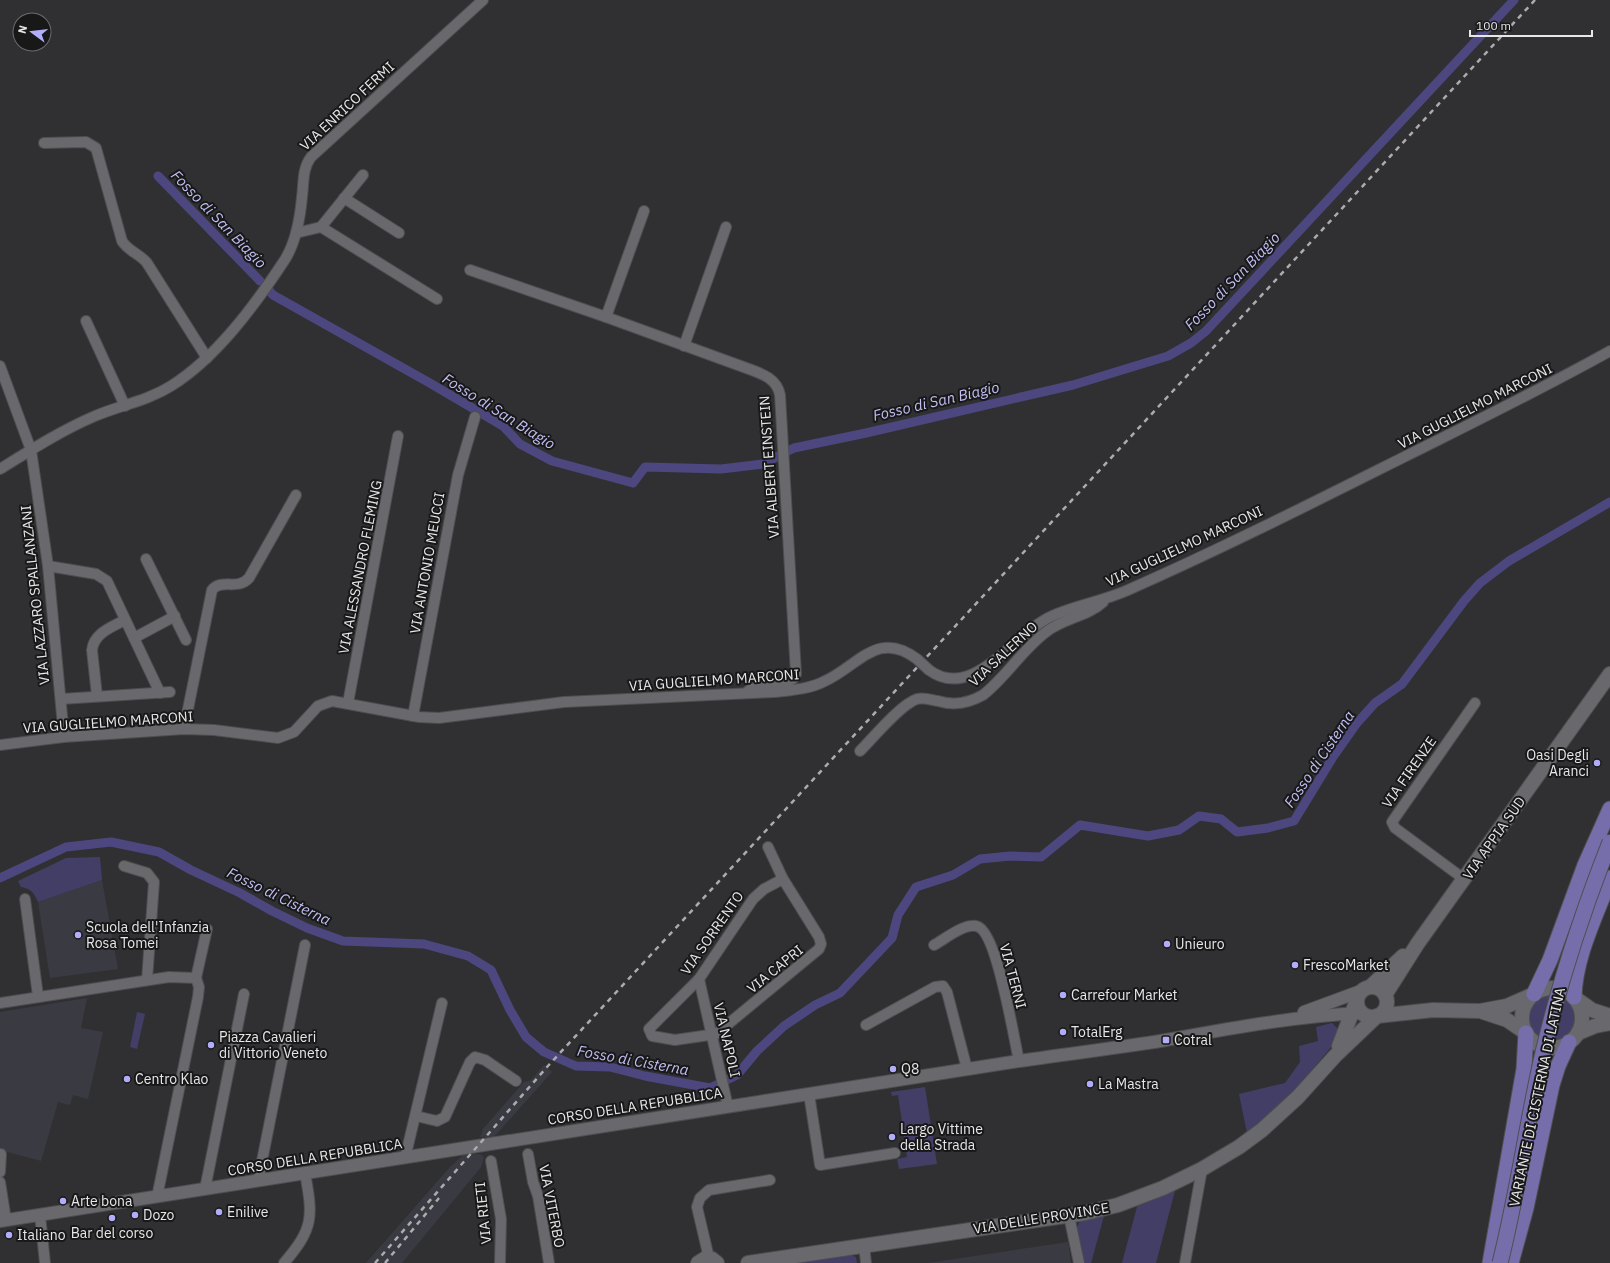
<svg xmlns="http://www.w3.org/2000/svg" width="1610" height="1263" font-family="'IBM Plex Sans',sans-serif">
	<rect width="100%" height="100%" fill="#303033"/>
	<g fill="#3a3a42">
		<polygon points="102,880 118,969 50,978 38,902"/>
		<polygon points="87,998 81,1028 103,1032 88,1099 73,1095 70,1105 58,1102 41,1161 0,1150 0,1012"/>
		<polygon points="544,1065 552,1072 494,1137 480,1137 483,1129 524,1082 531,1080"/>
		<polygon points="480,1154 484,1157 481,1167 402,1263 366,1263 450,1167 463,1155"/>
		<polygon points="1068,1242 1071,1263 928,1263"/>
	</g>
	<g fill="#423e65">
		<path d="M100 857 102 880 38 902C34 893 32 889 21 887L18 881 66 858Z"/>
		<circle cx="1552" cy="1018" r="25"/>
		<polygon points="137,1012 145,1014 137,1049 130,1047"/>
		<polygon points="1332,1023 1337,1028 1337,1040 1287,1100 1247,1133 1239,1094 1285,1083 1300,1062 1299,1046 1318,1041 1316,1027"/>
		<polygon points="925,1087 937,1164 899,1169 897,1159 907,1157 898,1095 892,1096 891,1092"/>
		<polygon points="1176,1187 1156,1263 1122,1263 1138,1203"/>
		<polygon points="1104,1216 1091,1263 1083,1263 1077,1228 1080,1220"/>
		<polygon points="848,1254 856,1257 857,1263 777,1263"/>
	</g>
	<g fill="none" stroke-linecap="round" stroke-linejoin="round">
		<g stroke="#4d477f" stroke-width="9">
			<polyline points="158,176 260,281"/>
			<polyline points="266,287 273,295 428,382 503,426 520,444 552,461 633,483 645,467 721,469 763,464 778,456"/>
			<polyline points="786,452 794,448 866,433 1073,385 1168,356 1191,343 1206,331 1514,0"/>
			<polyline points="0,878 66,847 111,842 159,852 191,870 240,893 272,911 307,928 343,941 424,944 468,956 491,970 510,1010 526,1037 544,1052 576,1066 610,1067 645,1076 710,1088 737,1075 757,1051 784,1026 815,1005 840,993 892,938 898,915 916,887 953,875 980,859 1010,856 1041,857 1080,825 1148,836 1179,830 1199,816 1221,819 1237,832 1268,828 1294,821 1333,757 1357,723 1375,703 1402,684 1464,601 1480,583 1509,561 1610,502"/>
		</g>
		<g stroke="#4e4e50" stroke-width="12">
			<g id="minor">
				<path d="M44 143 86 142 96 148 122 241C128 251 140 254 147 263L207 358"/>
				<polyline points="344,198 399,233"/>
				<polyline points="321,227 363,175"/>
				<polyline points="296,233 321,227 437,299"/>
				<path d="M470 270 606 317 749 369C763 374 777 379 780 395L796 674C794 687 761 682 748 691"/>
				<polyline points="606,317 644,211"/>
				<polyline points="86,321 125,406"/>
				<polyline points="684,346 726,227"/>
				<polyline points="0,366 31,450 48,566 64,737"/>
				<path d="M0 469C31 450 62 430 95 416 121 405 147 401 171 386 216 358 255 305 284 261 296 243 300 219 302 197 304 183 302 169 311 157L483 0"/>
				<polyline points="146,559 186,640"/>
				<polyline points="48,566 96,574 107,581 160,693"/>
				<polyline points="134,638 175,616"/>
				<path d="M929 670C973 703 1015 632 1052 616 1076 605 1104 601 1128 590 1221 549 1312 503 1402 458 1472 423 1542 389 1610 351"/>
				<path d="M97 696 92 650C94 633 112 627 125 620"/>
				<polyline points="61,699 170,692"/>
				<polyline points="348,703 398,436"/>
				<polyline points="413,716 458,475 475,417"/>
				<path d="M184 729 212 590C222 578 237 591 249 578L296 495"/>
				<path d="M0 745 64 737 184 729 214 730 278 738 294 732 318 706 332 701 419 717 439 718 564 702 775 692C792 690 810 689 825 681 858 666 878 629 917 659"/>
				<path d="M860 751C873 738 901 704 917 699 924 697 931 700 938 701 954 706 969 703 983 695 1006 677 1022 650 1046 632 1063 618 1087 617 1103 602"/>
				<polyline points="768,847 783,879 819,937 821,944 819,949 716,1034 675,1040 652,1036 649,1029 699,979 753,899 764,889 783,879"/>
				<polyline points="124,866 147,873 154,882 147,980"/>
				<polyline points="1464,879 1395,828 1392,822 1475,703"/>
				<polyline points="25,899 38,996"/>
				<path d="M934 945C945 939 963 924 976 926 997 929 1014 1040 1019 1061"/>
				<polyline points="196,978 207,929"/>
				<polyline points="699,979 728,1107"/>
				<polyline points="0,1003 169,977 196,978"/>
				<polyline points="866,1025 935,987 943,986 947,992 967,1069"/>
				<polyline points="809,1094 820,1165 895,1153"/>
				<polyline points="416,1116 437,1121 445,1117 470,1062 475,1057 485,1060 516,1081"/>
				<polyline points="528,1154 533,1182 538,1196 549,1263"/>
				<polyline points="405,1158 442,1003"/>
				<polyline points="491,1161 501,1219 500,1263"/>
				<polyline points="0,1172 1,1154"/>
				<polyline points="258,1181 305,945"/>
				<polyline points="0,1182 6,1220"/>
				<polyline points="205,1189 244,994"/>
				<polyline points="157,1197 198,997 199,987 196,978"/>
				<polyline points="40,1215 45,1263"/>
				<polyline points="1069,1216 1079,1263"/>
				<polyline points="864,1245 866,1263"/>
				<polyline points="709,1258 697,1207 700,1198 709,1190 770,1180"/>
				<path d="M284 1263C314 1228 313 1217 305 1173"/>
				<polyline points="1185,1263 1202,1169"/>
			</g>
		</g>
		<g stroke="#4e4e50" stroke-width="14">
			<g id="tertiary">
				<polyline points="1304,1012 1361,991"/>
				<path d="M0 1221 1019 1061C1068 1054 1117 1048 1166 1040 1232 1028 1296 1016 1362 1013"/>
			</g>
		</g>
		<g stroke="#4e4e50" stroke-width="16">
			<g id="secondary">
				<polyline points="1370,987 1403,956"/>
				<circle cx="1372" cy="1002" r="15"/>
				<circle cx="1552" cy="1018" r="30"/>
				<polyline points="1385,995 1418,943 1610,674"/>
				<polyline points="1575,998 1592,1010 1610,1016"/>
				<polyline points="1483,1012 1507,1020 1526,1033"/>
				<polyline points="1578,1033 1595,1026 1610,1023"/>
				<polyline points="1339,1046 1357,1000"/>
				<polyline points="698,1263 706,1258 712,1259 717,1263"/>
				<polyline points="748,1263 1085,1213 1118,1205 1163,1188 1202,1169 1239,1147 1262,1130 1298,1097 1335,1056 1377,1016 1433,1010 1480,1011 1507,1006 1534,994"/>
			</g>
		</g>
		<g stroke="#4e4e50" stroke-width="17">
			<g id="primary">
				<polyline points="1534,994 1550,960 1585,865 1610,809"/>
				<path d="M1574 997C1575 956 1596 916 1610 878"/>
				<polyline points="1490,1263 1524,1069 1526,1033"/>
				<polyline points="1511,1263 1526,1208 1552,1085 1558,1066 1569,1042"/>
			</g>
		</g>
		<use href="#minor" stroke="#69696d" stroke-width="10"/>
		<use href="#tertiary" stroke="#69696d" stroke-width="12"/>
		<use href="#secondary" stroke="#69696d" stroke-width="14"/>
		<use href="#primary" stroke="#766eab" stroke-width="15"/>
		<g stroke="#acacae" stroke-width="2.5" stroke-dasharray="5 5" stroke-linecap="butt">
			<polyline points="375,1263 547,1067 1535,0"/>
			<polyline points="385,1263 439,1198"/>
		</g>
		<g stroke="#4e4e50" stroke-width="12" stroke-linecap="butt">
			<polyline id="minor-bridge" points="917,659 929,670"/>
		</g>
		<g stroke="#4e4e50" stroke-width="17" stroke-linecap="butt">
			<path id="primary-bridge" d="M1500 1263C1517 1196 1526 1129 1541 1061 1558 987 1582 913 1610 842"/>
		</g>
		<use href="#minor-bridge" stroke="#69696d" stroke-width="10"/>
		<use href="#primary-bridge" stroke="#766eab" stroke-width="15"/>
	</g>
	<g fill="#b2adf9" stroke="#181819" stroke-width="1.5">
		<circle cx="1597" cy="763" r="4"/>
		<circle cx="78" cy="935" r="4"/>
		<circle cx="1167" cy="944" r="4"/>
		<circle cx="1295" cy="965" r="4"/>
		<circle cx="1063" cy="995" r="4"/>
		<circle cx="1063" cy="1032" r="4"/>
		<rect x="1162" y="1036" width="8" height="8" rx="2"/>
		<circle cx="211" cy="1045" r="4"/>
		<circle cx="893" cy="1069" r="4"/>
		<circle cx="127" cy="1079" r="4"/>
		<circle cx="1090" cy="1084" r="4"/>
		<circle cx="892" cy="1137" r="4"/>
		<circle cx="63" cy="1201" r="4"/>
		<circle cx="219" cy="1212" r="4"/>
		<circle cx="135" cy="1215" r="4"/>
		<circle cx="112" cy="1218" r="4"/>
		<circle cx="9" cy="1235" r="4"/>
	</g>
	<g text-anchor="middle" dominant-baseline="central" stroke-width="4" stroke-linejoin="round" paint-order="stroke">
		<g font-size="14" fill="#e7e7e9" stroke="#181819">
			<text transform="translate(347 106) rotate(-43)">VIA ENRICO FERMI</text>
			<text transform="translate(1475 406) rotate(-27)">VIA GUGLIELMO MARCONI</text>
			<text transform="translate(769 467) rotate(-94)">VIA ALBERT EINSTEIN</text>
			<text transform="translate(1184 546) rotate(-25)">VIA GUGLIELMO MARCONI</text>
			<text transform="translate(427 563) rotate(-80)">VIA ANTONIO MEUCCI</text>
			<text transform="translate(360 567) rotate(-79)">VIA ALESSANDRO FLEMING</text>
			<text transform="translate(35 595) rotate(-96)">VIA LAZZARO SPALLANZANI</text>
			<text transform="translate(1003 654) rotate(-43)">VIA SALERNO</text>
			<text transform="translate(714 680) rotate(-4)">VIA GUGLIELMO MARCONI</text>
			<text transform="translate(108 722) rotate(-4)">VIA GUGLIELMO MARCONI</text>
			<text transform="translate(1409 772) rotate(-55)">VIA FIRENZE</text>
			<text transform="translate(1494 838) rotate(-55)">VIA APPIA SUD</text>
			<text transform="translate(712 933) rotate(-55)">VIA SORRENTO</text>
			<text transform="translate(775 969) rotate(-39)">VIA CAPRI</text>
			<text transform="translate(1013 976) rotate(75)">VIA TERNI</text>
			<text transform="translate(727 1040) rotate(77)">VIA NAPOLI</text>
			<text transform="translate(1537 1097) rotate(-78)">VARIANTE DI CISTERNA DI LATINA</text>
			<text transform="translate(635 1106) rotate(-9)">CORSO DELLA REPUBBLICA</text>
			<text transform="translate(315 1157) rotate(-9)">CORSO DELLA REPUBBLICA</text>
			<text transform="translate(552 1206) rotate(79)">VIA VITERBO</text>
			<text transform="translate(483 1213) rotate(-96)">VIA RIETI</text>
			<text transform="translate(1041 1218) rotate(-9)">VIA DELLE PROVINCE</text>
		</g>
		<g font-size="14" fill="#e7e7e9" stroke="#181819" text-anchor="start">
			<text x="1589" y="755" text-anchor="end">Oasi Degli<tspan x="1589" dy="16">Aranci</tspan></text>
			<text x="86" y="927">Scuola dell'Infanzia<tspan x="86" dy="16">Rosa Tomei</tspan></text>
			<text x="1175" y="944">Unieuro</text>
			<text x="1303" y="965">FrescoMarket</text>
			<text x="1071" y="995">Carrefour Market</text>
			<text x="1071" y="1032">TotalErg</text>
			<text x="219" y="1037">Piazza Cavalieri<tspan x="219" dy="16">di Vittorio Veneto</tspan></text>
			<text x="1174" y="1040">Cotral</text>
			<text x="901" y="1069">Q8</text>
			<text x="135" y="1079">Centro Klao</text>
			<text x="1098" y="1084">La Mastra</text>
			<text x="900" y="1129">Largo Vittime<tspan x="900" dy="16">della Strada</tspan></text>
			<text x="71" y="1201">Arte bona</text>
			<text x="227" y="1212">Enilive</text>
			<text x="143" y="1215">Dozo</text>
			<text x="112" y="1233" text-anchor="middle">Bar del corso</text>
			<text x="17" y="1235">Italiano</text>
		</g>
		<g font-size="15" font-style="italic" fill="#c1bff3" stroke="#181819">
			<text transform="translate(219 219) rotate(46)">Fosso di San Biagio</text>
			<text transform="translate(1232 281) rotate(-46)">Fosso di San Biagio</text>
			<text transform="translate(936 401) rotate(-13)">Fosso di San Biagio</text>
			<text transform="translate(499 411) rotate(32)">Fosso di San Biagio</text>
			<text transform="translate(1319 759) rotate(-56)">Fosso di Cisterna</text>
			<text transform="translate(279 896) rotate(26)">Fosso di Cisterna</text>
			<text transform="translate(633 1060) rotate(10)">Fosso di Cisterna</text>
		</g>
	</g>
	<g transform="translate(32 32) rotate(285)"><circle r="19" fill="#181819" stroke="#6b6b6c"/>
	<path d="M0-3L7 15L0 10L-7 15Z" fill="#b2adf9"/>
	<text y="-6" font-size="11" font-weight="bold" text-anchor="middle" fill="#e7e7e9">N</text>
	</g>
	<path d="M1470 30v6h122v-6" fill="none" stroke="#e7e7e9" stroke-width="2"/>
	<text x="1476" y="30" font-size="12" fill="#e7e7e9" stroke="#181819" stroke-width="3" paint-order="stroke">100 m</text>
</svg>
